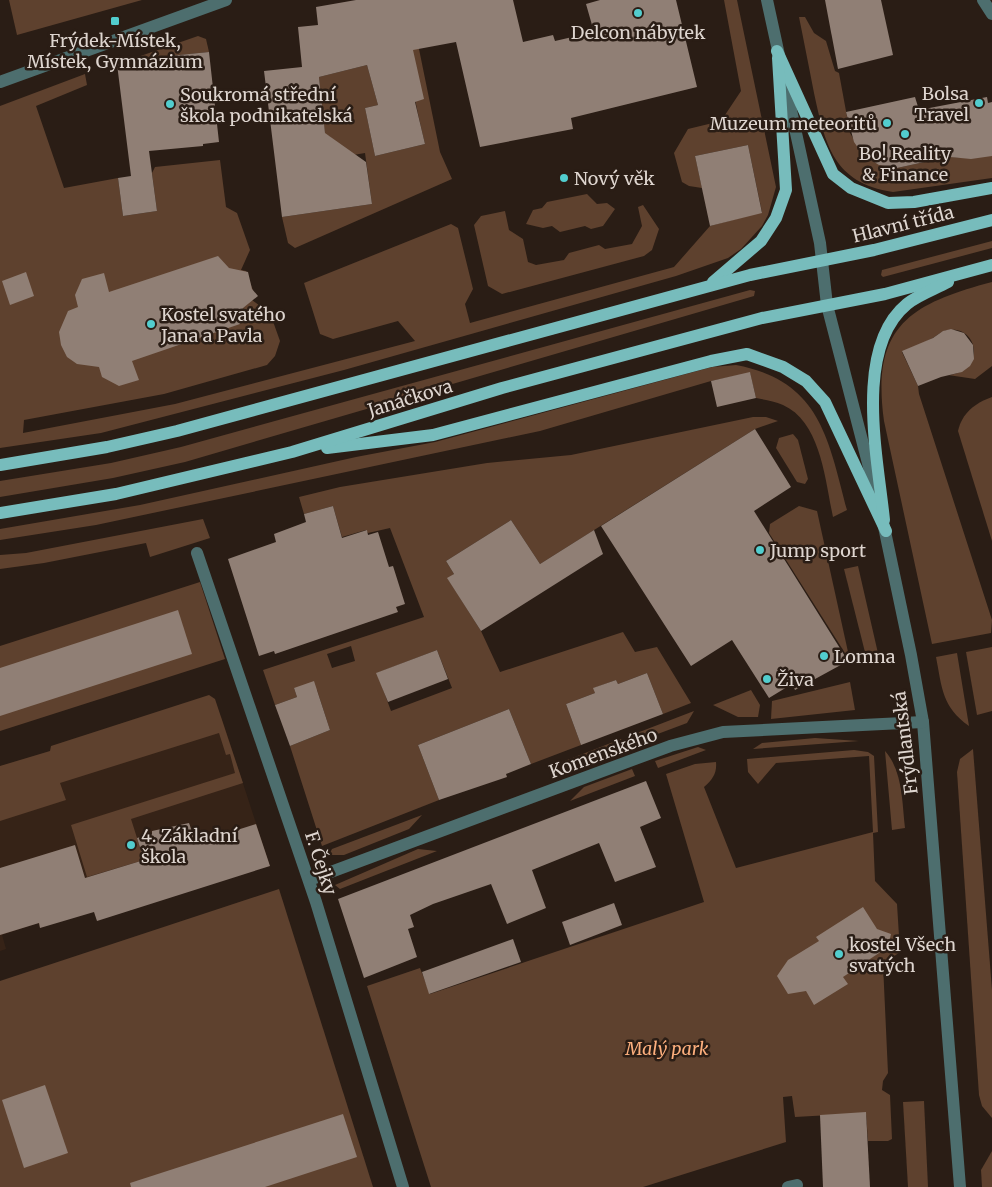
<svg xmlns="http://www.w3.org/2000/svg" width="992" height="1187" font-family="Merriweather,serif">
	<rect width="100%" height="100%" fill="#2a1d15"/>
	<polygon fill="#362317" points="221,716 270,866 92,907 40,928 38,923 2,935 6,949 0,951 0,766"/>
	<g fill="#5e412e" fill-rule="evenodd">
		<polygon points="9,0 142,0 17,35"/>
		<path d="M409 0 440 152 452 179 295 248 288 243 282 217 372 204 365 153 318 161 335 141 329 136 325 137 324 125H315L322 105 319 77 367 65 378 105 365 108 375 156 425 144C415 100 401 44 409 0Z"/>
		<polygon points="724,0 737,0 776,187 768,215 762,226 741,249 728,258 676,276 344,370 101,433 0,448 0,106 85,74 87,85 36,106 64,188 118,178 123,216 157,211 152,173 155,167 220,160 226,207 237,213 250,250 241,270 246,271 255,296 252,300 270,313 280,341 275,356 267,365 164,394 24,420 23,433 175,404 415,341 398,321 333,339 320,334 304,283 451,224 458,228 473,289 465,304 470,323 674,267 710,226 762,212 748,145 695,156 702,188 689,186 682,182 674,153 688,129 721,121 741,91"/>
		<path d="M799 17H805L814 33 826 41 835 71 839 73 850 133 863 155 897 168 929 161V156L950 151 952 157 964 158 992 150V178L893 192C833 183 825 144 814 93 809 67 804 42 799 17Z"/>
		<polygon points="198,36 206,39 209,52 129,60"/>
		<polygon points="587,194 597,204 607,203 615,209 603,226 591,229 585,226 560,232 552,226 543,228 526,224 533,210 542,208 547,202"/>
		<polygon points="643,205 659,229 652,250 644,256 502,294 488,286 474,225 481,216 505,211 509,230 523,239 528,262 536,265 564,260 569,253 599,245 605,249 632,244 642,226 638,207"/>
		<polygon points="992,241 992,248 883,277 881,275 882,270"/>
		<path d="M992 282V366L975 379 948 375C986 372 979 325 948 330 941 331 937 336 931 339 922 344 912 347 902 352L918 386 919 394 992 620 991 633 932 644 884 421C871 327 909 304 992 282Z"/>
		<polygon points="750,290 755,291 754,296 185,462 113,478 0,497 0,481 111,463 181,447"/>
		<path d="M736 365C820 381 828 438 847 510L833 517C825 480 821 422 783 405 774 401 765 400 756 398L750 373 711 381 540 431 96 525 0 540V529L140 505 356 457 435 442 712 367Z"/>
		<path d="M992 397V541L958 431C962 413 975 403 992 397Z"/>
		<path d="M753 417H766L778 421 755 429 540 564 511 520 446 561 454 574 448 579 481 631 500 672 623 632 635 652 657 647 691 703 663 714 647 673 618 684 616 680 594 688 595 693 566 704 581 745 531 764 509 709 418 745 439 800 322 846 290 746 330 730 317 690 310 692 294 688 297 697 275 705 263 670 424 617 390 528 368 533 366 530 342 537 333 506 304 514 299 497 340 487 487 463 571 455ZM351 646 355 661 332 668 327 654ZM437 650 452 688 391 711 377 673Z"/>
		<polygon points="793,434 798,440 808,479 805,484 797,482 776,448 779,438"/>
		<polygon points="799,506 817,511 850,661 769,533 770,524"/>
		<polygon points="203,519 210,538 150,557 146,543 44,563 0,569 0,555 26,553"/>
		<polygon points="858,566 880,662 868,664 844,569"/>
		<polygon points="200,582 225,659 0,731 0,646"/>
		<polygon points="992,647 992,711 977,715 966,652"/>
		<path d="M957 653 969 726C942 707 942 688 936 657Z"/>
		<polygon points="850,682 855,710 771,719 772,701"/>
		<polygon points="751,690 760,705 758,717 738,717 713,705"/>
		<polygon points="209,695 215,699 243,783 131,819 144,860 87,877 71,825 235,773 230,754 226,755 219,733 60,783 66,800 0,821 0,766 50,751 51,746"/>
		<polygon points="694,711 687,723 631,744 629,736"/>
		<polygon points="815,738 859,741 753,749 762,743"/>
		<polygon points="621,739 625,747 575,765 557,764"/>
		<polygon points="698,747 706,750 658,768 655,761"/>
		<polygon points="973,749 992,990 992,1118 982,1106 979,1095 957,772 960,759"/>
		<path d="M854 750 868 752 874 756 878 832 873 833 875 881 897 904 900 952 883 964 888 1073 883 1081 882 1090 890 1095 892 1139 888 1141H868L866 1113 795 1117 792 1096 783 1097 786 1142 643 1187H431L367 986 420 968 430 994 704 902 666 774 695 764 716 762C717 773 713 779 704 787L736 868 873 832 869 756 776 763 758 784 748 772 747 759Z"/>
		<path d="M885 751C903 771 902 803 905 828L892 830Z"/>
		<polygon points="632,769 635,776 570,801 584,787"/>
		<polygon points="422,815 409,829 344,855 329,855 332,849"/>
		<polygon points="418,849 437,851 340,889 335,885"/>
		<polygon points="279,889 373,1187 0,1187 0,981"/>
		<polygon points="924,1101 928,1187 908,1187 903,1102"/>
		<polygon points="992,1151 992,1187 982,1187 981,1170"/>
	</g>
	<g fill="#907f75">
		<polygon points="356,0 513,0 523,42 553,35 555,41 594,32 586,4 600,0 676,0 697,87 571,118 573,129 480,147 456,42 413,50 424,99 415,102 425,144 375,156 365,108 378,105 367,65 319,77 325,133 366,162 372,204 282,217 264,71 302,67 298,27 318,25 316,7"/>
		<polygon points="825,0 881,0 893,55 838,69"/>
		<polygon points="209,52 219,142 203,144 203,146 149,151 157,211 123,216 118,178 131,176 117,64 129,60"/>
		<polygon points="915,97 919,110 987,97 988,103 992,102 992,156 971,159 929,155 929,161 897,168 879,165 863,155 854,142 846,112"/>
		<polygon points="748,145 762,213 710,226 695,156"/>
		<polygon points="218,256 229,268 248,272 252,289 258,296 243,308 240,324 132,361 139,380 119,386 102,377 99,367 77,364 67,357 61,345 59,332 68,311 78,307 75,295 82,279 104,273 109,292"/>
		<polygon points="26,272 34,296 10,305 2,281"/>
		<polygon points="951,329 964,333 973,345 974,359 970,366 962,372 941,377 918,386 902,351 933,338 943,331"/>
		<polygon points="750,372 756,398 717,407 711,381"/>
		<polygon points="755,429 791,487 754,511 848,661 795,690 792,684 769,698 732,640 691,666 601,526"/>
		<polygon points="333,506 342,538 367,530 368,535 378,532 389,567 393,566 405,604 396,607 398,612 275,654 274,651 259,656 228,559 276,542 274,534 306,522 304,514"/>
		<polygon points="511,520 540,564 594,530 603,554 481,631 447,578 454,574 446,561"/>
		<polygon points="178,610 192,654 0,716 0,668"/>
		<polygon points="437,650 448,679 388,702 376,673"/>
		<polygon points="647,673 663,714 581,745 566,704 595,693 593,688 616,680 618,684"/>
		<polygon points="314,681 330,730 290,746 275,705 297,697 294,688"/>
		<polygon points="509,709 531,764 506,774 507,777 439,800 418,745"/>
		<polygon points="646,781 661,818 640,827 656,867 615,882 599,843 532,870 546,908 507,924 491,884 433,904 410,915 414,927 408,929 417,957 364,978 338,899"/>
		<polygon points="189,823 196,843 256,824 270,866 97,921 94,912 40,928 39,923 0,935 0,868 75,845 85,878 144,860 137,838 152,834 152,831"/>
		<polygon points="614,903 622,925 570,945 562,922"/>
		<polygon points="863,907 877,929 891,934 888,947 843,977 848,984 814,1005 806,991 788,994 777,976 788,960 819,941 816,937"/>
		<polygon points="513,939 521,962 429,994 422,972"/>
		<polygon points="45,1085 68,1153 24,1168 2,1100"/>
		<polygon points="866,1112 870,1187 823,1187 820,1115"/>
		<polygon points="343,1114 357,1157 265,1187 131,1187 130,1183"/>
	</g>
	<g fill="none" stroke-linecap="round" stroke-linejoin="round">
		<g stroke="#4d6e6e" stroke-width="12">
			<polyline points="767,0 820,243 827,305 877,498"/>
			<polyline points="983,0 992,14"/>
			<polyline points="0,82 226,0"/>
			<polyline points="883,522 911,655 923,722 960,1187"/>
			<polyline points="197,553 316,902 403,1187"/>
			<polyline points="309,880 670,746 723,732 923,722"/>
			<polyline points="788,1187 797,1185"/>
		</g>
		<g stroke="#77bcbc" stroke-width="12">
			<polyline points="777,51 833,174 851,188 888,203 914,202 992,188"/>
			<polyline points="713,282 761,241 776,218 786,190 778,58"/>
			<polyline points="327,448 433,435 711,361 747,354 783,367 806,381 825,402 886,531"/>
			<polyline points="0,465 107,447 177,431 750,275 874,250 992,220"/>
			<polyline points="0,513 116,494 292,452 502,388 762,318 885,294 992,265"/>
			<path d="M884 520C878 459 853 348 907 304 918 295 935 289 948 282"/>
		</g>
	</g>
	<g fill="#52cdce" stroke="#2a1d15" stroke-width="2">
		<circle cx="638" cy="13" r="5"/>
		<rect x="110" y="16" width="10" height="10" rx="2.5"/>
		<circle cx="979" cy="103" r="5"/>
		<circle cx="170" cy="104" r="5"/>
		<circle cx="887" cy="123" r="5"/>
		<circle cx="905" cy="134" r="5"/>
		<circle cx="564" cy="178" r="5"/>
		<circle cx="151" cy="324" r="5"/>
		<circle cx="760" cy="550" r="5"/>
		<circle cx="824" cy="656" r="5"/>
		<circle cx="767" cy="679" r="5"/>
		<circle cx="131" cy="845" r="5"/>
		<circle cx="839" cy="954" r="5"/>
	</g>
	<g text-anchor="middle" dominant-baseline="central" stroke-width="5" stroke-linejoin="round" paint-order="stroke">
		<g font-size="18" fill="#ded5cf" stroke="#2a1d15" text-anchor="start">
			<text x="638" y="32" text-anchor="middle">Delcon nábytek</text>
			<text x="115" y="40" text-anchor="middle">Frýdek-Místek,<tspan x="115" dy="21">Místek, Gymnázium</tspan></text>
			<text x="969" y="93" text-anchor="end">Bolsa<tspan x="969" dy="21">Travel</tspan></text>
			<text x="180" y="94">Soukromá střední<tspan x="180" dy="21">škola podnikatelská</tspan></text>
			<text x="877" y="123" text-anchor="end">Muzeum meteoritů</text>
			<text x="905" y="153" text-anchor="middle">Bo! Reality<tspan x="905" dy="21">&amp; Finance</tspan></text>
			<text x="574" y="178">Nový věk</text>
			<text x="161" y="314">Kostel svatého<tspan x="161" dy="21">Jana a Pavla</tspan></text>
			<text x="770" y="550">Jump sport</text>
			<text x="834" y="656">Lomna</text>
			<text x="777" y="679">Živa</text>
			<text x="141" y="835">4. Základní<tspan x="141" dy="21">škola</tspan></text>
			<text x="849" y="944">kostel Všech<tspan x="849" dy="21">svatých</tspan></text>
		</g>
		<g font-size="18" fill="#ded5cf" stroke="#2a1d15">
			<text transform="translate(903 224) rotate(-14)">Hlavní třída</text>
			<text transform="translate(410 398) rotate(-17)">Janáčkova</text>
			<text transform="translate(905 743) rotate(-97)">Frýdlantská</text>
			<text transform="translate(603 753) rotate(-20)">Komenského</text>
			<text transform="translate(321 863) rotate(72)">F. Čejky</text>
		</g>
		<g font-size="18" font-style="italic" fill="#fdaf7d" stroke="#2a1d15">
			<text x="667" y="1048">Malý park</text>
		</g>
	</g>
</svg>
